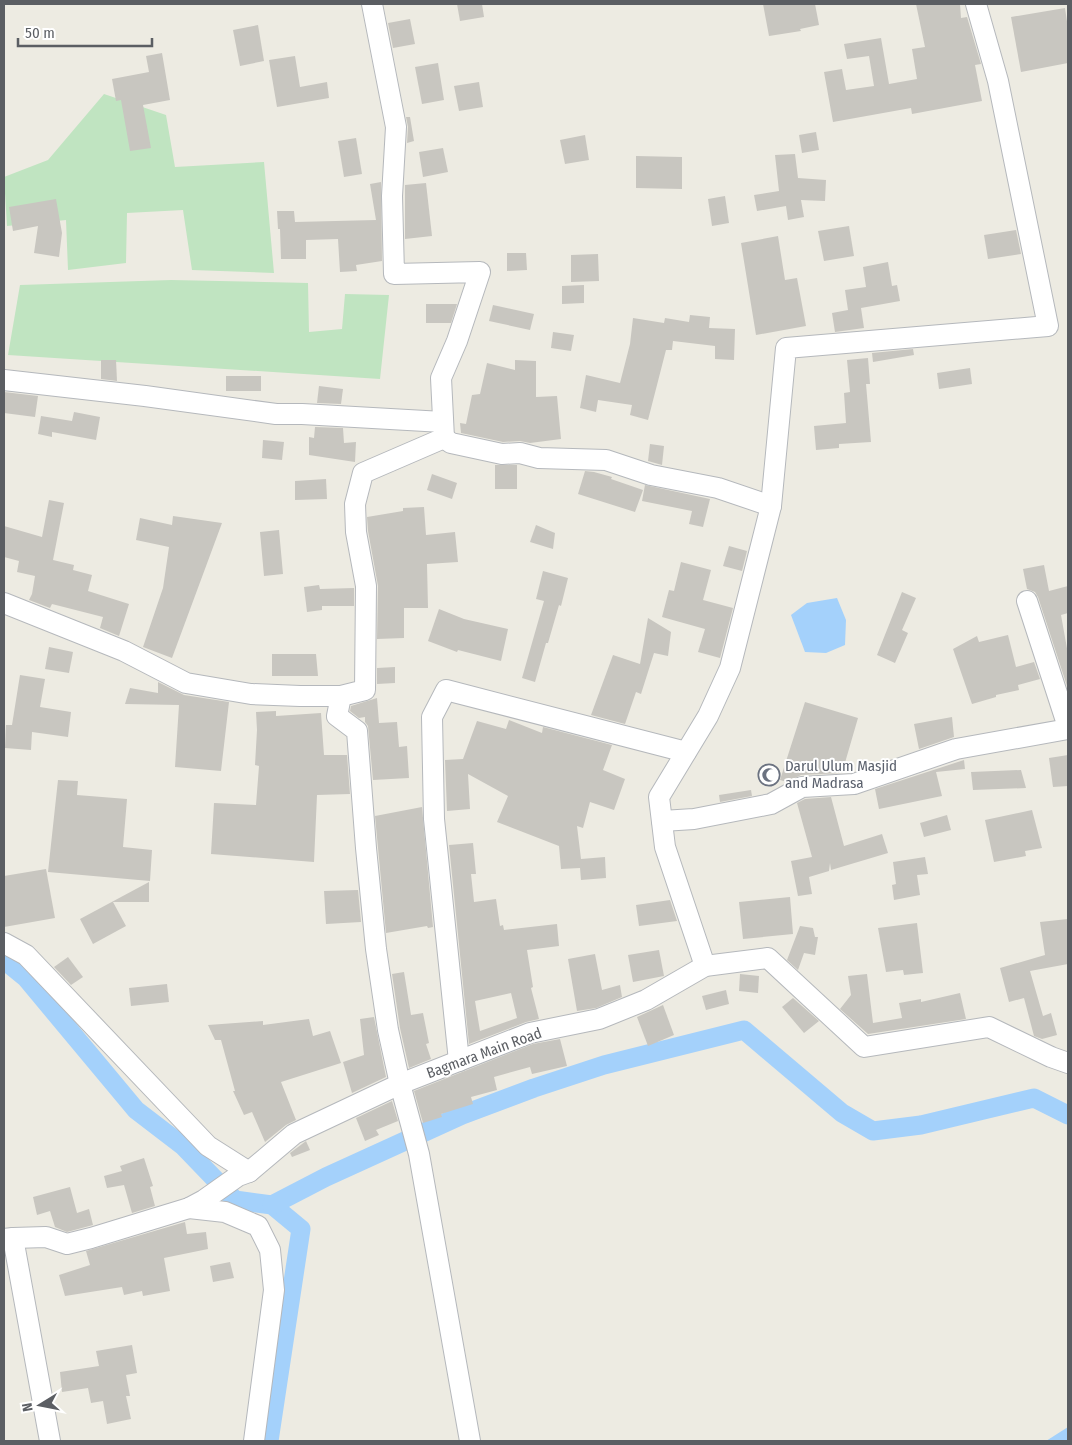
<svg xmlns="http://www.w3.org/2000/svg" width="1072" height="1445" font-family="'Fira Sans Condensed',sans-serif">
	<rect width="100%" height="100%" fill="#edebe2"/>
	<g fill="#c0e4c1">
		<polygon points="104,94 166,115 175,167 264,162 274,273 192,270 183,210 127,213 126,263 68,270 66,220 7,226 4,177 48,160"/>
		<polygon points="171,280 308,283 309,332 342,329 345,294 389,295 380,379 8,355 20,285"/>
	</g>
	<g fill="#a4d1fb">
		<polygon points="837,598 846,620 845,645 826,653 805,652 791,615 807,603"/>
		<polygon points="1068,1427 1068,1441 1046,1441"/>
	</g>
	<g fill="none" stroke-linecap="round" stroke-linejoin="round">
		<g stroke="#a4d1fb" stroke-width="19">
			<polyline points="4,960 26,978 136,1110 183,1146 235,1200 272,1205 301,1229 269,1441"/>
			<polyline points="272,1205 326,1177 462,1115 534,1088 604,1065 744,1030 842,1113 873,1131 921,1125 1034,1098 1068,1115"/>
		</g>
	</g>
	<g fill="#c8c6c0" fill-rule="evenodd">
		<polygon points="457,4 482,4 484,17 460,21"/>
		<polygon points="763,4 815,4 819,25 800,29 801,31 769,36"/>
		<polygon points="916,4 960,4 961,18 967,17 981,64 975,65 982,101 912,114 911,108 833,122 824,72 842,69 846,90 874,86 869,56 847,59 844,44 881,38 889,84 917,79 912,49 925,47"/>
		<polygon points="1065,8 1068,28 1068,63 1021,72 1011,17"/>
		<polygon points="410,19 415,44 393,48 388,23"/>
		<polygon points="258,25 264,61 240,66 233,30"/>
		<polygon points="162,53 170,100 143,105 151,148 130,151 121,100 116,101 112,79 149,72 146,56"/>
		<polygon points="295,56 300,87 327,82 329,98 277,107 269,60"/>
		<polygon points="438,63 444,100 422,104 415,67"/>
		<polygon points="479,82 483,107 459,111 454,86"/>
		<polygon points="406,117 410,117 414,141 407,143 408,127"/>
		<polygon points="816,132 819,150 802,153 799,135"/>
		<polygon points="585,135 589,160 565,164 560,140"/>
		<polygon points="356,138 362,174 344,177 338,141"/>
		<polygon points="443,148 448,172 423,177 419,152"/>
		<polygon points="795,154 798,178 826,180 825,201 801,200 804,217 788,220 786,206 757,211 754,195 779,191 775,155"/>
		<polygon points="636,156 682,157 682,189 636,188"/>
		<polygon points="381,182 382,261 356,265 357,271 340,272 338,239 306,240 306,259 281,259 280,229 278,229 277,211 294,211 295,222 376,220 370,184"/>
		<polygon points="426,183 432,236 405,239 405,185"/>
		<polygon points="725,196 729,223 712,226 708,199"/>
		<polygon points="56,199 62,233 59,257 34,253 38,226 13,231 9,207"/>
		<polygon points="849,226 854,256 824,261 818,231"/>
		<polygon points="1016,230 1021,254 988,259 984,235"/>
		<polygon points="778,236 785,280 797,278 806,326 756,335 741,243"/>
		<polygon points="507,253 526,253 527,270 507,271"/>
		<polygon points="598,254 599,281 571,282 571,255"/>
		<polygon points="888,262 892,286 897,285 900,301 861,308 864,328 835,332 832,313 848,310 845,290 866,287 863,267"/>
		<polygon points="584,285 584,303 562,304 562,286"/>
		<polygon points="426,304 457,304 451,323 426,323"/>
		<polygon points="493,305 534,314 530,330 489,321"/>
		<polygon points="690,315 710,317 709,328 735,329 734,360 715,359 715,346 673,341 672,350 666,350 648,420 630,415 632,405 598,400 596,412 580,408 586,375 620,383 630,344 633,318 664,323 665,318 689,322"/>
		<polygon points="553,332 574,335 571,351 551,348"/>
		<polygon points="913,349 914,355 873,362 872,353"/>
		<polygon points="868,358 870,384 866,384 871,442 839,444 839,448 816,450 814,426 846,423 844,393 850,392 847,360"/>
		<polygon points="101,360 116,360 117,381 101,379"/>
		<polygon points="515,360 536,361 536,397 557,396 561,439 530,443 520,441 503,442 461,433 460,423 466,424 472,395 480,394 487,363 515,370"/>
		<polygon points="970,368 972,384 939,389 937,373"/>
		<rect x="226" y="376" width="35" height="15"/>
		<polygon points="319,386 343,389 341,404 317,403"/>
		<polygon points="4,392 38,396 35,417 4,413"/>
		<polygon points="74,412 100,417 96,440 52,432 52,437 38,434 41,416 72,421"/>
		<polygon points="315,427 343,428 344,443 356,442 355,462 309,455 309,437 314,438"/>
		<polygon points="263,440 284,442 282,460 262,458"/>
		<polygon points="650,444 664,446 662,465 648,461"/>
		<rect x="495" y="465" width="22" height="24"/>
		<polygon points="585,471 594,472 612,477 611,479 643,490 635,512 578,494"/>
		<polygon points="432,474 457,483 452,499 427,490"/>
		<polygon points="326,479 327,499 295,500 295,481"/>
		<polygon points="645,485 710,499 703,527 689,524 692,511 642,501"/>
		<polygon points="49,500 64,503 53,560 74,565 73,570 92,575 88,591 129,604 119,636 100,628 103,617 52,604 50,608 29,600 32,594 35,576 17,572 19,561 4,557 4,526 42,537"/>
		<polygon points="424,507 426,535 455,532 458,562 427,564 428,608 404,608 404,638 377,639 378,586 368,531 367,517 403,511 403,508"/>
		<polygon points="173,516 222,523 172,658 143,647 163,588 169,547 136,540 140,518 172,525"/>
		<polygon points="536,525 555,533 553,549 530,542"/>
		<polygon points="279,530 283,574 264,576 260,532"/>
		<polygon points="729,546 747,551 742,571 723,566"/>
		<polygon points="681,562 711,570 703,600 733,608 720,658 698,652 705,629 662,617 669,590 674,591"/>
		<polygon points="1044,565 1049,591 1068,586 1068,613 1061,615 1068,654 1068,689 1038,597 1035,592 1027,589 1023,569"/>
		<polygon points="543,571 568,578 561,606 559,605 548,643 546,643 535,682 522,678 544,601 536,599"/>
		<polygon points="319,585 320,589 354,588 354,606 322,606 322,610 307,612 304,587"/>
		<polygon points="902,592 916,598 902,630 908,633 895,663 877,655"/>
		<polygon points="439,609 464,619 508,629 501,661 458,650 457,652 428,641"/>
		<polygon points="648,618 671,632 668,656 654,653 641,694 636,692 625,724 591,715 613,655 640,664"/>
		<polygon points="1008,635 1016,667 1034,662 1040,679 1018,685 1019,690 996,695 996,697 972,704 953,649 977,636 979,642"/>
		<polygon points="49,647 73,652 69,673 45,669"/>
		<polygon points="272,654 316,654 318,676 272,676"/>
		<polygon points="395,667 395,683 377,684 377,668"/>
		<polygon points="20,675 45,679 40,707 71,712 68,737 32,732 31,750 5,748 6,725 12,725"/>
		<polygon points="158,682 184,695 229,702 221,771 175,767 179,705 125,704 130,688 158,693"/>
		<polygon points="377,698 379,723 397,722 399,747 407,746 409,778 373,780 368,726 365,722 365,717 359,718 350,711 351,706"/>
		<polygon points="805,702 858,718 842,773 801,775 787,782 780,780"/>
		<polygon points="276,711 276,716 321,713 324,755 347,755 350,794 317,795 314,862 211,854 214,803 256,805 259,766 255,765 257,730 256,712"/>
		<polygon points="952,717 954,737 919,749 914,724"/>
		<polygon points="509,720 542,733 543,727 612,745 603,770 625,779 614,810 590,802 583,828 577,826 581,859 605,857 606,878 581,880 580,868 561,869 559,846 497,822 508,796 468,774 470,809 447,811 445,760 463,759 477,721 506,729"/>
		<polygon points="1068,755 1068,786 1053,787 1049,758"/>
		<polygon points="964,760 965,769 936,772 942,796 879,809 875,789"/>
		<polygon points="1021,770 1026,788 973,790 971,772"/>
		<polygon points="58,780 78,781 77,795 127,799 123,847 152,850 150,881 48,872"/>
		<polygon points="751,790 752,796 720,802 719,795"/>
		<polygon points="831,797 844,846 882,834 888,853 831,870 830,863 829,871 809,877 812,894 798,896 791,861 812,857 797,803 805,799"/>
		<polygon points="422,807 433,927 428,928 427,926 386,933 375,816"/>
		<polygon points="1032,810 1042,848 1025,851 1026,856 994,862 985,820"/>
		<polygon points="947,815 951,830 924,837 920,823"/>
		<path d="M473 843 476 874H471L474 902 496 899 500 926 503 925 504 930 557 924 559 946 527 950 533 987 531 988 539 1019 526 1022 469 1044 449 845ZM511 993 517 1018 480 1031 475 1001Z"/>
		<polygon points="925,857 928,874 917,875 920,895 894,900 892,885 896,884 893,862"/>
		<polygon points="46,869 55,918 4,927 4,876"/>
		<polygon points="149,882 149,902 113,902 126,926 93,944 80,919"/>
		<polygon points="358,890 361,922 326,924 324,891"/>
		<polygon points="790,897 793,934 743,939 739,902"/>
		<polygon points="670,900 677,921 639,926 636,905"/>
		<polygon points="1068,919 1068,964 1030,971 1043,1016 1051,1013 1057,1035 1042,1039 1034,1036 1024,998 1009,1002 1000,968 1045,955 1040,922"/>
		<polygon points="917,923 923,973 904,975 903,970 886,972 878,928"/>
		<polygon points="800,926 813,928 815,937 818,937 815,955 804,953 798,970 787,960"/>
		<polygon points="659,950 664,976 633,982 628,955"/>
		<polygon points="595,954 602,990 620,985 622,997 596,1008 577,1011 568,959"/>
		<polygon points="68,957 83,977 71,985 54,967"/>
		<polygon points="404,972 411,1015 423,1013 429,1043 426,1044 431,1059 409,1068 400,1028 392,974"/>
		<polygon points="740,974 759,976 758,993 739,991"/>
		<polygon points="867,974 873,1023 902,1018 899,1003 921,999 921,1002 960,993 966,1019 868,1034 840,1009 851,995 848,976"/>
		<polygon points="167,984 169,1002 131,1006 129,988"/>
		<polygon points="726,990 729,1004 706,1010 702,996"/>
		<polygon points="793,998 819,1021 804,1033 782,1007"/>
		<polygon points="663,1005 674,1035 648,1046 637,1017"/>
		<polygon points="374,1017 386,1077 352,1093 343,1062 364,1055 360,1019"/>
		<polygon points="309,1019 313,1036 330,1031 341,1063 281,1082 296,1120 286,1125 265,1142 252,1112 244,1115 233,1091 235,1091 221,1040 215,1040 208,1025 263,1021 263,1025"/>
		<polygon points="560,1039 567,1066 532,1074 530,1067 494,1077 497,1090 471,1097 473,1104 441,1114 442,1117 423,1123 414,1091 533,1044"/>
		<polygon points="392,1101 398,1121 376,1130 379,1135 365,1141 356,1118"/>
		<polygon points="306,1141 310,1150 292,1157 290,1153"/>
		<polygon points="144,1158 153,1186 150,1187 155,1206 132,1213 124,1185 107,1188 104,1176 122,1171 120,1166"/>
		<polygon points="70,1187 77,1213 89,1209 93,1225 67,1232 55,1227 50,1211 37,1215 33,1197"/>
		<polygon points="185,1222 187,1234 206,1232 208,1249 164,1258 170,1291 143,1296 142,1291 124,1295 122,1287 65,1296 59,1275 90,1265 86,1251"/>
		<polygon points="230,1262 234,1278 213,1282 210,1266"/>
		<polygon points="132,1345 137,1373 126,1375 130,1396 126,1396 131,1419 107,1424 103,1401 91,1403 88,1388 62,1392 60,1372 99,1366 96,1351"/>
	</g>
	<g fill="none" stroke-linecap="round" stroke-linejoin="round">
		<g stroke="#b5b8bc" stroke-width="22">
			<g id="minor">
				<polyline points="372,4 396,127 392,196 394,274 480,272 457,341 441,378 444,438 363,473 355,504 356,532 366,586 365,690 341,696 337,716 357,731 366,848 376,949 388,1030 400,1084 419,1154 470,1441"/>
				<polyline points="4,380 145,396 276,414 302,414 443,422"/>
				<polyline points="444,438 451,443 502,454 520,453 539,458 606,460 651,475 718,488 771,506"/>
				<polyline points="1027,601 1068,727"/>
				<polyline points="4,603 124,651 186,683 251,694 300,696 341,696"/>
				<polyline points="662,821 694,819 771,804 802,787 854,784 956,749 1068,729"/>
				<polyline points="4,943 26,955 208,1146 249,1172"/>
				<polyline points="705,966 665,847 659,797 708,716 730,668 771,506 786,348 1048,326 998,81 976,4"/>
				<polyline points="459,1061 434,819 432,717 446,690 686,752"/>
				<polyline points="189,1208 225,1212 258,1226 270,1250 274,1290 254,1441"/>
				<polyline points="13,1238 50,1441"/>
				<polyline points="4,1239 13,1238 46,1237 67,1244 91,1238 189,1208 204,1200 238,1176 249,1172 294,1134 400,1084 530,1033 599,1019 646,1000 705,966 768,958 864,1047 989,1027 1051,1057 1068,1063"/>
			</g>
		</g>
		<use href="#minor" stroke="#fff" stroke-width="20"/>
	</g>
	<defs>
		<g id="mosque-ring" transform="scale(1.125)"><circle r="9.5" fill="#fff" stroke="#6b7280" stroke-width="1.5"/><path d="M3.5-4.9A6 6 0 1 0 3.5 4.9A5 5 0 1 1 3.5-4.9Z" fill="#6b7280"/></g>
	</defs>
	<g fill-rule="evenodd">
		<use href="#mosque-ring" x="769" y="775"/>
	</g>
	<g text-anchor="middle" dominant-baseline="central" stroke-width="4" stroke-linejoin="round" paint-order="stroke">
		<g font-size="15" fill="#5b616d" stroke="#fff" text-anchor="start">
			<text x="785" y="766">Darul Ulum Masjid<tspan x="785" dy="17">and Madrasa</tspan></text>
		</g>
		<g font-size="15" fill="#5b5e63" stroke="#fff">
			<text transform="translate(484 1053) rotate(-20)">Bagmara Main Road</text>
		</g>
	</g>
	<rect width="1072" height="1445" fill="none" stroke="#5b5e63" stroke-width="10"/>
	<g transform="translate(40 1405) rotate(260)" stroke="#ffffff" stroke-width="4" paint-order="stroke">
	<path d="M0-4L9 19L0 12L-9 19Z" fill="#5b5e63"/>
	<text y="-8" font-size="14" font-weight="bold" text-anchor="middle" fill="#5b5e63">N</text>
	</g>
	<path d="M18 38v8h134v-8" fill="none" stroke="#5b5e63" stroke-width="2.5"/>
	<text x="25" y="38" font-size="15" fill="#5b5e63" stroke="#ffffff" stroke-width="4" paint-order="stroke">50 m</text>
</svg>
